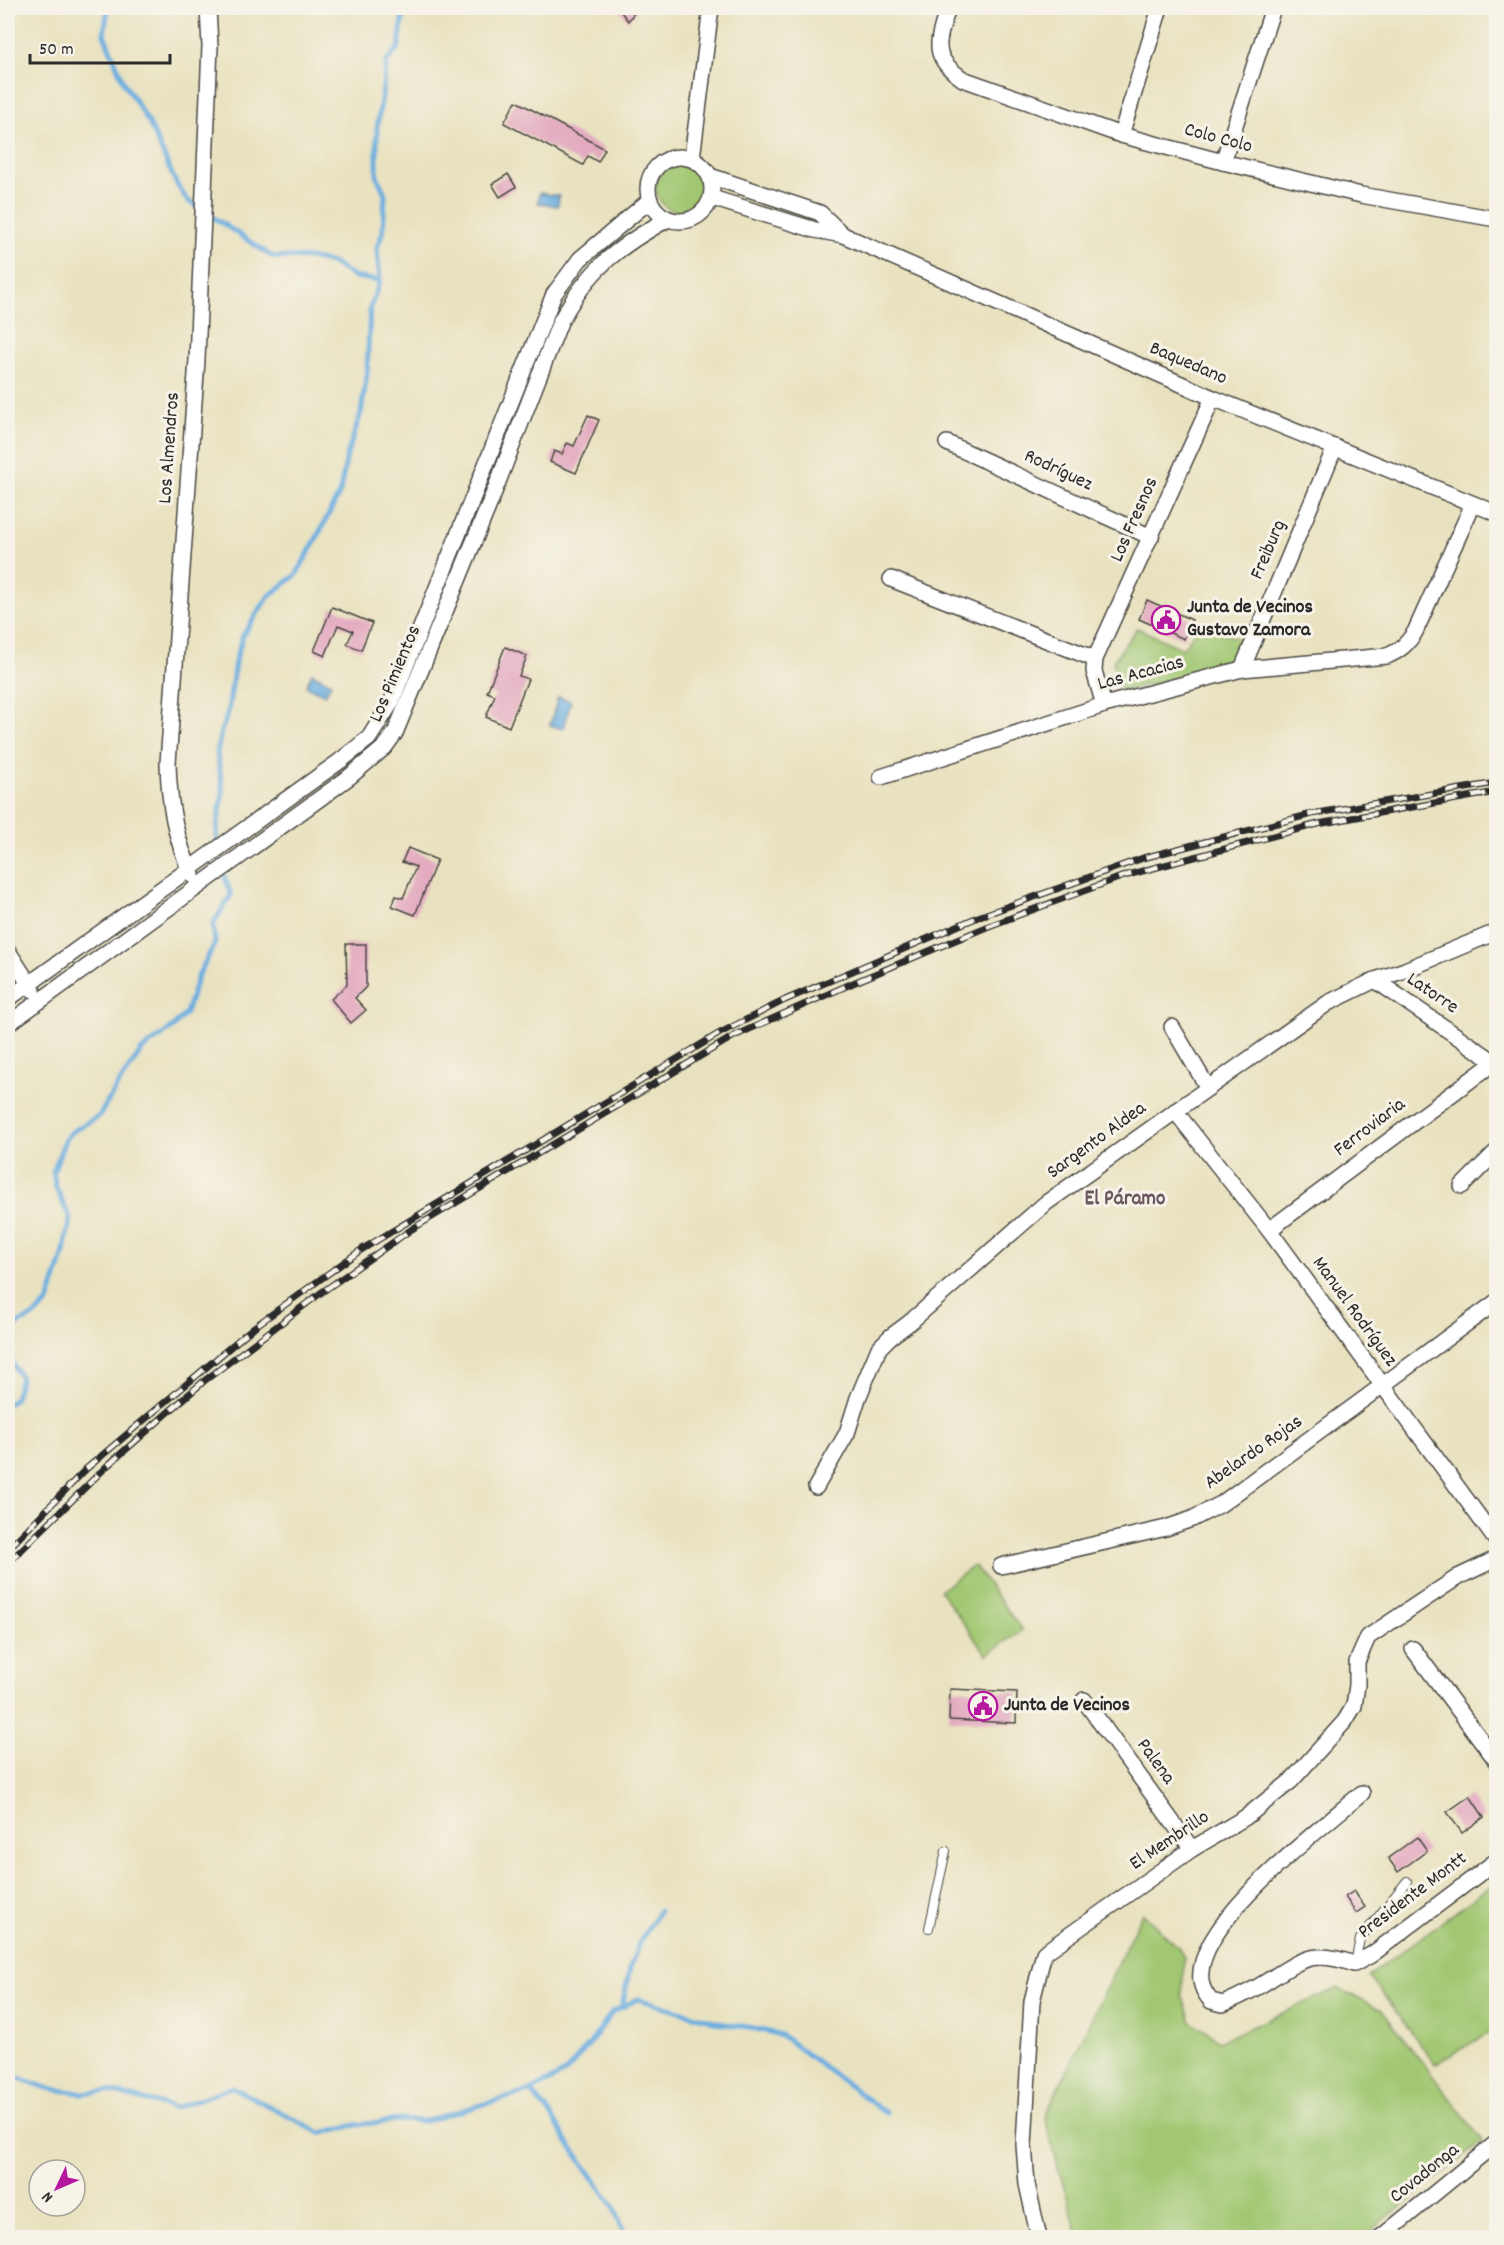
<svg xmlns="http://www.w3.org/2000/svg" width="1504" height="2245" font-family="Dekko,sans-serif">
	<rect width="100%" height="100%" fill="#f7f3e8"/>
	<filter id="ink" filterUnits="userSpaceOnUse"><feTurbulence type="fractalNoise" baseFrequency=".0167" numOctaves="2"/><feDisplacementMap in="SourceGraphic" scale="12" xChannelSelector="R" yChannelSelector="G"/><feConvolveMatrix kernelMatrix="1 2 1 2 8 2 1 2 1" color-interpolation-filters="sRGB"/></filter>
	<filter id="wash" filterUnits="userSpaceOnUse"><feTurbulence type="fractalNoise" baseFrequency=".008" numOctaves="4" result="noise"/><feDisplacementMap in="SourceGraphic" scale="24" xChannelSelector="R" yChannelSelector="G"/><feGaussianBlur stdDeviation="1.35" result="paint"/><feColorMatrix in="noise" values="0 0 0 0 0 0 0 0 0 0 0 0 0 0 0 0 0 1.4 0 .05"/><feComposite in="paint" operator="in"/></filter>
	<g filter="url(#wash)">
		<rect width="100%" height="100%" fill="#e9e2c0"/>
		<g fill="#a1c772" stroke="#66794e" stroke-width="1.5">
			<circle cx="679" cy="188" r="23"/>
			<polygon points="1200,622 1245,642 1234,665 1121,691 1113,662 1137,628 1183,649"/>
			<polygon points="974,1565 1022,1630 987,1655 940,1591"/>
			<polygon points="1496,1882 1496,2029 1435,2064 1369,1976"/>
			<polygon points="1142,1913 1179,1948 1184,1958 1182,1995 1191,2021 1220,2041 1338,1988 1381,2009 1483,2141 1364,2237 1078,2237 1070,2206 1055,2159 1045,2116"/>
		</g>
		<g fill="#6aaddf" stroke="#4a6c85" stroke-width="1.5">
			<polygon points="539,193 559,196 558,206 538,203"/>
			<polygon points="312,673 331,683 325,695 306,686"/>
			<polygon points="558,697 571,701 563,729 550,725"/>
		</g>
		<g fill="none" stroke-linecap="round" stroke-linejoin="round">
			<g stroke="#6aaddf" stroke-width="5">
				<polyline points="108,8 104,34 124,83 149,123 176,183 187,200 273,257 310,258 332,263 355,277 380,281"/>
				<polyline points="8,1404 15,1398 21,1378 8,1356 9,1332 19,1323 34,1316 48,1302 63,1256 70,1218 56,1188 53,1172 65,1140 73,1131 99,1116 119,1083 142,1050 172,1028 186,1013 198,976 215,943 213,924 231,895 217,854 217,828 223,791 217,753 221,731 228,713 235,662 243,635 268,597 296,575 313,545 340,492 347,455 361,413 367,374 370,308 380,281 377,248 383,231 385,194 377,176 377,128 387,61 399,47 404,8"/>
				<polyline points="622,2007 630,1968 639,1943 659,1911"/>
				<polyline points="8,2074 47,2088 80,2093 110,2091 175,2108 232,2087 321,2133 356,2125 398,2120 425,2121 530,2091 565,2073 591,2042 612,2012 638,1999 724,2024 748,2027 781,2035 886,2113"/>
				<polyline points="530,2091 552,2116 566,2140 613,2205 626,2238"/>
			</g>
		</g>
		<g id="blocks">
			<g fill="#e3a9c0">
				<polygon points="618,8 638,8 628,21"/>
				<polygon points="516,101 605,149 598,162 588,156 583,165 504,123"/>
				<polygon points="508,174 516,187 500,197 492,184"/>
				<polygon points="588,415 599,420 576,473 550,462 554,451 562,454 567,443 574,446"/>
				<polygon points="1147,600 1192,620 1184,639 1139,619"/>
				<polygon points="332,607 372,623 361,650 347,644 353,631 338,625 325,656 314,651"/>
				<polygon points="505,647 527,656 519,676 528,679 509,727 486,717 495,695 487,692"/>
				<polygon points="408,848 437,860 415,915 392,906 396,896 403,898 416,867 402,862"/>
				<polygon points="346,944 366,944 366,987 355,998 366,1010 351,1023 331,999 347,985"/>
				<polygon points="950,1689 1017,1692 1016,1723 949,1720"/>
				<polygon points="1470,1796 1484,1817 1462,1833 1447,1812"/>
				<polygon points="1417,1837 1427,1851 1398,1872 1388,1858"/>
				<polygon points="1354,1891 1365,1907 1356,1913 1345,1897"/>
			</g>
		</g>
	</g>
	<g filter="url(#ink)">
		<use href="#blocks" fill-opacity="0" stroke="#484641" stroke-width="1.5"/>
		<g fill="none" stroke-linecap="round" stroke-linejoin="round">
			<g stroke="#484641" stroke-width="10">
				<g id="service">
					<polyline points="929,1928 946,1851"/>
					<polyline points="1355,1963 1360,1939 1407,1881"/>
				</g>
			</g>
			<g stroke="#484641" stroke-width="18">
				<g id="minor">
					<path d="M948 8C938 41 929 56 963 79L1121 135 1223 162 1361 195 1496 219"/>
					<polyline points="1121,135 1160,8"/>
					<circle cx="680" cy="189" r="32"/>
					<polyline points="692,158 711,8"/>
					<polyline points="1223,162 1273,8"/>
					<polyline points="710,176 820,213 843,235"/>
					<polyline points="712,198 815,230 843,235 1213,398 1496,513"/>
					<polyline points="947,443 1151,537"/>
					<polyline points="891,579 1095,659"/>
					<polyline points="1242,669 1335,447"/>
					<polyline points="1104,705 1094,671 1095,659 1213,398"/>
					<path d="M881 777 1104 705 1242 669 1387 656C1401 650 1407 644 1415 632L1473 504"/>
					<path d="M192 875C175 838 169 804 168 763L197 360 210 46 208 8"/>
					<polyline points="8,951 33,990"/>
					<polyline points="1375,980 1496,1063"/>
					<polyline points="8,999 340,761 369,738 391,703 554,294 580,259 650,200"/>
					<path d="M8 1024 348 778 385 747 395 733 491 500 560 322C588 270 617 247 668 219"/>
					<polyline points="1172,1027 1208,1088"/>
					<polyline points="1175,1111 1269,1230 1496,1540"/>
					<polyline points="1462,1186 1496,1152"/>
					<polyline points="1269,1230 1496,1061"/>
					<polyline points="816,1487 847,1433 858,1398 879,1348 890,1337 909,1323 1046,1203 1328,1003 1375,980 1405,970 1496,932"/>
					<polyline points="1001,1566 1166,1528 1192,1519 1221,1504 1496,1302"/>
					<polyline points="1413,1649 1496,1760"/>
					<polyline points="1084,1700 1192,1849"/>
					<path d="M1362 1793C1322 1828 1193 1924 1201 1981 1202 1989 1206 1995 1211 2001L1223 2004C1239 1997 1254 1990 1269 1980 1302 1959 1314 1949 1354 1964L1371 1955 1496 1861"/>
					<polyline points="1039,2238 1027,2184 1024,2145 1032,2001 1044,1953 1192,1849 1246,1817 1291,1781 1345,1721 1354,1706 1357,1685 1357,1662 1368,1637 1458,1577 1496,1559"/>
					<polyline points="1380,2238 1496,2143"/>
				</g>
			</g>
			<use href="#service" stroke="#fff" stroke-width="8"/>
			<use href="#minor" stroke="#fff" stroke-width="15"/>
			<g stroke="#2b2b2b" stroke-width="7">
				<g id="rail">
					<polyline points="8,1549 86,1469 254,1327 361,1250 720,1033 785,1000 978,917 1143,858 1312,814 1496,783"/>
					<polyline points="8,1563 107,1466 204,1381 322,1292 412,1229 734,1036 853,983 989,926 1124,876 1318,824 1496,792"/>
				</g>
			</g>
			<use href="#rail" stroke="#f7f3e8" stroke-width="4.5" stroke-dasharray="14" stroke-linecap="butt"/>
		</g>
	</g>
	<defs>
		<g id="civic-ring" transform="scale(1.5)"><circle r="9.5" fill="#f7f3e8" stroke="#b5179e" stroke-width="1.5"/><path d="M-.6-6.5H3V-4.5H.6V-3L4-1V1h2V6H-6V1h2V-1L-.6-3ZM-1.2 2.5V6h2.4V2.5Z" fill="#b5179e"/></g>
	</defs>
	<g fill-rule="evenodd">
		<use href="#civic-ring" x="1166" y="620"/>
		<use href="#civic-ring" x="983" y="1706"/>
	</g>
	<g text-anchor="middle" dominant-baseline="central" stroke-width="6" stroke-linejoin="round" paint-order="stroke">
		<g font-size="20" fill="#2b2b2b" stroke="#f7f3e8">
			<text transform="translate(1218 139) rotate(15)">Colo Colo</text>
			<text transform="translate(1188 364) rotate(23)">Baquedano</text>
			<text transform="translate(170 448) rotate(-86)">Los Almendros</text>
			<text transform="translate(1058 471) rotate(25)">Rodríguez</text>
			<text transform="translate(1135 520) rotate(-66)">Los Fresnos</text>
			<text transform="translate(1269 550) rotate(-67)">Freiburg</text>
			<text transform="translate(396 674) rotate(-67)">Los Pimientos</text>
			<text transform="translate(1141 674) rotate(-15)">Las Acacias</text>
			<text transform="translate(1432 994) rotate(34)">Latorre</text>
			<text transform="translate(1370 1128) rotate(-37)">Ferroviaria</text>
			<text transform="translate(1097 1141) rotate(-36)">Sargento Aldea</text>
			<text transform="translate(1354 1312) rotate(54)">Manuel Rodríguez</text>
			<text transform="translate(1254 1453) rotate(-35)">Abelardo Rojas</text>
			<text transform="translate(1155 1762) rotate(54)">Palena</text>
			<text transform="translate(1170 1841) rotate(-34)">El Membrillo</text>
			<text transform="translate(1413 1896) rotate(-37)">Presidente Montt</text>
			<text transform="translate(1425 2174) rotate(-39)">Covadonga</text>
		</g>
		<g font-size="20" font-weight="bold" fill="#2b2b2b" stroke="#f7f3e8" text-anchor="start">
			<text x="1187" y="608">Junta de Vecinos<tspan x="1187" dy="23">Gustavo Zamora</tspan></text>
			<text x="1004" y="1706">Junta de Vecinos</text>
		</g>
		<g font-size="21" font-weight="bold" fill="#6b575f" stroke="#f7f3e8">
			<text x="1125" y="1200">El Páramo</text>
		</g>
	</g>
	<rect width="1504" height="2245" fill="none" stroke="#f7f3e8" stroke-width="30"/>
	<g transform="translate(57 2188) rotate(226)"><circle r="28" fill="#f7f3e8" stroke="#a5a39c" stroke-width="1.5"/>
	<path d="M0-4.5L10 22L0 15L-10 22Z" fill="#b5179e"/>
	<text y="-9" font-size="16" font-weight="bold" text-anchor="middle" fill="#2b2b2b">N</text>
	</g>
	<path d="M30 54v9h140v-9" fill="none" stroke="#2b2b2b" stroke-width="3"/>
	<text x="39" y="54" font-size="18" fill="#2b2b2b" stroke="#f7f3e8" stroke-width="4.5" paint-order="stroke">50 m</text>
</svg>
